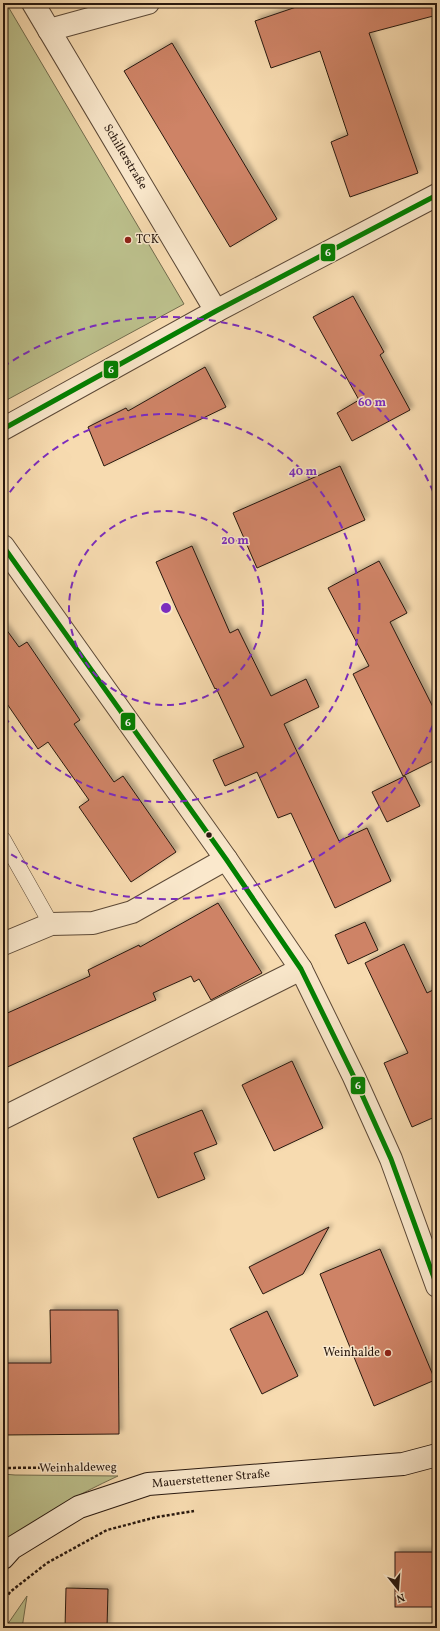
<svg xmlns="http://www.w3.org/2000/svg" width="440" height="1631" font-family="Vollkorn,serif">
	<defs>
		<filter id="shadow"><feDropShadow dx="3.5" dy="-3.5" stdDeviation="2" flood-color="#0004"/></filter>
	</defs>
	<rect width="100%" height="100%" fill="#f7dbb0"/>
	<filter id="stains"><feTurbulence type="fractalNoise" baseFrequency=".005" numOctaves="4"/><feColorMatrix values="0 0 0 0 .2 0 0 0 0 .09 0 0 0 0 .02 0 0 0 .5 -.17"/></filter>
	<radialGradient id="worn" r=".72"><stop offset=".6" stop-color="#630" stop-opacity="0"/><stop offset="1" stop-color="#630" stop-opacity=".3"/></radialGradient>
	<g fill="#bcc08c" stroke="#726c4e">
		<polygon points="3,3 6,3 184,304 3,402"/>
		<path d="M3 1474 15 1475 118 1476C77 1495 38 1516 3 1545Z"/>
		<polygon points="27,1596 22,1628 5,1628"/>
	</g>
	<g fill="#ce8366" stroke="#28180f" filter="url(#shadow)">
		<polygon points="308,3 437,3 437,15 369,33 418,173 350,197 331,142 348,135 320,51 271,68 255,21"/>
		<polygon points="172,43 277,219 230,247 124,71"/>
		<polygon points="353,296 384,352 380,355 410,410 352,441 337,413 359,400 313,317"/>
		<polygon points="205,367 226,407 104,466 88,427 126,408 128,411"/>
		<polygon points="340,466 365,520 257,568 233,513"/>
		<polygon points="192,546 230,633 238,629 271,696 306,679 319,707 284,724 339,841 367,828 391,881 335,908 291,813 278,818 257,772 225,786 213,760 244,747 216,688 215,689 177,610 156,562"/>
		<polygon points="379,561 407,613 390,622 437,715 437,759 403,776 353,674 369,666 328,588"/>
		<polygon points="3,625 19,647 27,642 80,720 74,724 114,782 123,776 176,852 131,882 79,807 89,800 48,742 38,749 3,698"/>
		<polygon points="405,776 420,806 387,822 372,792"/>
		<polygon points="218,903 262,973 211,1000 199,979 194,982 191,976 153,993 156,1000 3,1069 3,1015 90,976 88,970 139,945 140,947"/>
		<polygon points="365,922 378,950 348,964 335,935"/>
		<polygon points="404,944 427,993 437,988 437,1116 412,1127 384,1063 408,1053 365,963"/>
		<polygon points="292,1061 323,1128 274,1151 242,1085"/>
		<polygon points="202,1110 217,1144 194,1153 205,1179 158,1198 133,1138"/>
		<polygon points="329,1227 303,1274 263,1294 249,1267"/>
		<polygon points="380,1249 435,1380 374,1406 320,1274"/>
		<polygon points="50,1310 118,1310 119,1434 3,1435 3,1363 51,1363"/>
		<polygon points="267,1311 298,1376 262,1394 230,1329"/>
		<rect x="395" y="1552" width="42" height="55"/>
		<polygon points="66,1588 108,1589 107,1628 65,1628"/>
	</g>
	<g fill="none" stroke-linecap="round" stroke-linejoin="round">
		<g stroke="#5c4937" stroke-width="16">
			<polyline id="service" points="3,839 51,924"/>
		</g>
		<g stroke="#5c4937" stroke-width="24">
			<g id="minor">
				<polyline points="33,3 216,311"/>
				<polyline points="49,30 148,3"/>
				<polyline points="3,429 216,311 437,195"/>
				<polyline points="3,546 226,859 301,969 354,1077 391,1159 437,1286"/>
				<polyline points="3,944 51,924 93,923 132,912 226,859"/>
				<polyline points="3,1118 301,969"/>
			</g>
		</g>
		<g stroke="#28180f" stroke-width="24">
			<polyline id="secondary" points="3,1558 12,1548 79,1507 148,1484 403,1464 437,1455"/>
		</g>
		<g stroke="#28180f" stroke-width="2.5" stroke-dasharray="3 2" stroke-linecap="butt">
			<polyline points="3,1468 104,1467"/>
			<polyline points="3,1603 10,1592 47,1563 107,1530 157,1517 194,1511"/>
		</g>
		<use href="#service" stroke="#fae8cc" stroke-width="15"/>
		<use href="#minor" stroke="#fae8cc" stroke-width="22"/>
		<use href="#secondary" stroke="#fae8cc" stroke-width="22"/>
		<g stroke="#fae8cc" stroke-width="8">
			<g id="bus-1">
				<polyline points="3,429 216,311 437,195"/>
				<polyline points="3,546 226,859 301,969 354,1077 391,1159 437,1286"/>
			</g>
		</g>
		<use href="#bus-1" stroke="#008000" stroke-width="5"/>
	</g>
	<g fill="none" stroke="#7b2cbf" stroke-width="2" stroke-dasharray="7 5">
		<circle cx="166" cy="608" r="97"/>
		<path d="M3 502A194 194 0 1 1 3 714"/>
		<path d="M437 715A291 291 0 0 1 3 849M3 367A291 291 0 0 1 437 501"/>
	</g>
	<g fill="#8f2418" stroke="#fae8cc" stroke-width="1.5">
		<circle cx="128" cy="240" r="4"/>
		<circle cx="388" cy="1353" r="4"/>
	</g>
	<circle fill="#28180f" stroke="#fae8cc" stroke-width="1.5" cx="209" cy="835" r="3.5"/>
	<g text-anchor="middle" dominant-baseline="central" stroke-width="3" stroke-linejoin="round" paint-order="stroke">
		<g font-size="12" fill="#28180f" stroke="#fae8cc">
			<text transform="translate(125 157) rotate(59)">Schillerstraße</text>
			<text transform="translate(78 1468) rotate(-1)">Weinhaldeweg</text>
			<text transform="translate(211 1479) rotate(-5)">Mauerstettener Straße</text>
		</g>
		<g font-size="12" fill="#28180f" stroke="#fae8cc" text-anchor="start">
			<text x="136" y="240">TCK</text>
			<text x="380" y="1353" text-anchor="end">Weinhalde</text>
		</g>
	</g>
	<circle cx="166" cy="608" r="6" fill="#7b2cbf" stroke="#fae8cc" stroke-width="2"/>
	<g font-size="12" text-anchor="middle" font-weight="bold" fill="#7b2cbf" stroke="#fae8cc" stroke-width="3" stroke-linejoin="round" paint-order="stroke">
		<text x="372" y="406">60 m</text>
		<text x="303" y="475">40 m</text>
		<text x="235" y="544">20 m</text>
	</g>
	<g stroke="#fae8cc" stroke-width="1.5">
		<rect x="320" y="243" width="16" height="19" rx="4" fill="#008000"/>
		<rect x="103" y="360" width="16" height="19" rx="4" fill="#008000"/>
		<rect x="120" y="712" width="16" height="19" rx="4" fill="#008000"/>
		<rect x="350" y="1076" width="16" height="19" rx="4" fill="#008000"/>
	</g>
	<g font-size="11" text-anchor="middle" font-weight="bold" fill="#fff">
		<text x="328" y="256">6</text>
		<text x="111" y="373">6</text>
		<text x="128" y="726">6</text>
		<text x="358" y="1089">6</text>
	</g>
	<rect width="440" height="1631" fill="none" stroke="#f7dbb0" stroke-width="16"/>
	<rect x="4" y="4" width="432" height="1623" fill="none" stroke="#28180f" stroke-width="2"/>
	<rect x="8" y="8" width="424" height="1615" fill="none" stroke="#28180f"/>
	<g transform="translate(398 1589) rotate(163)" stroke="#fae8cc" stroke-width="3" paint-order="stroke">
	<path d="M0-3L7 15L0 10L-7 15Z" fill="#28180f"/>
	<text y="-6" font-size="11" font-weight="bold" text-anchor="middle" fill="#28180f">N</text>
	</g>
	<rect width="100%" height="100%" filter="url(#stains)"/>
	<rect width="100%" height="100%" fill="url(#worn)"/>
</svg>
